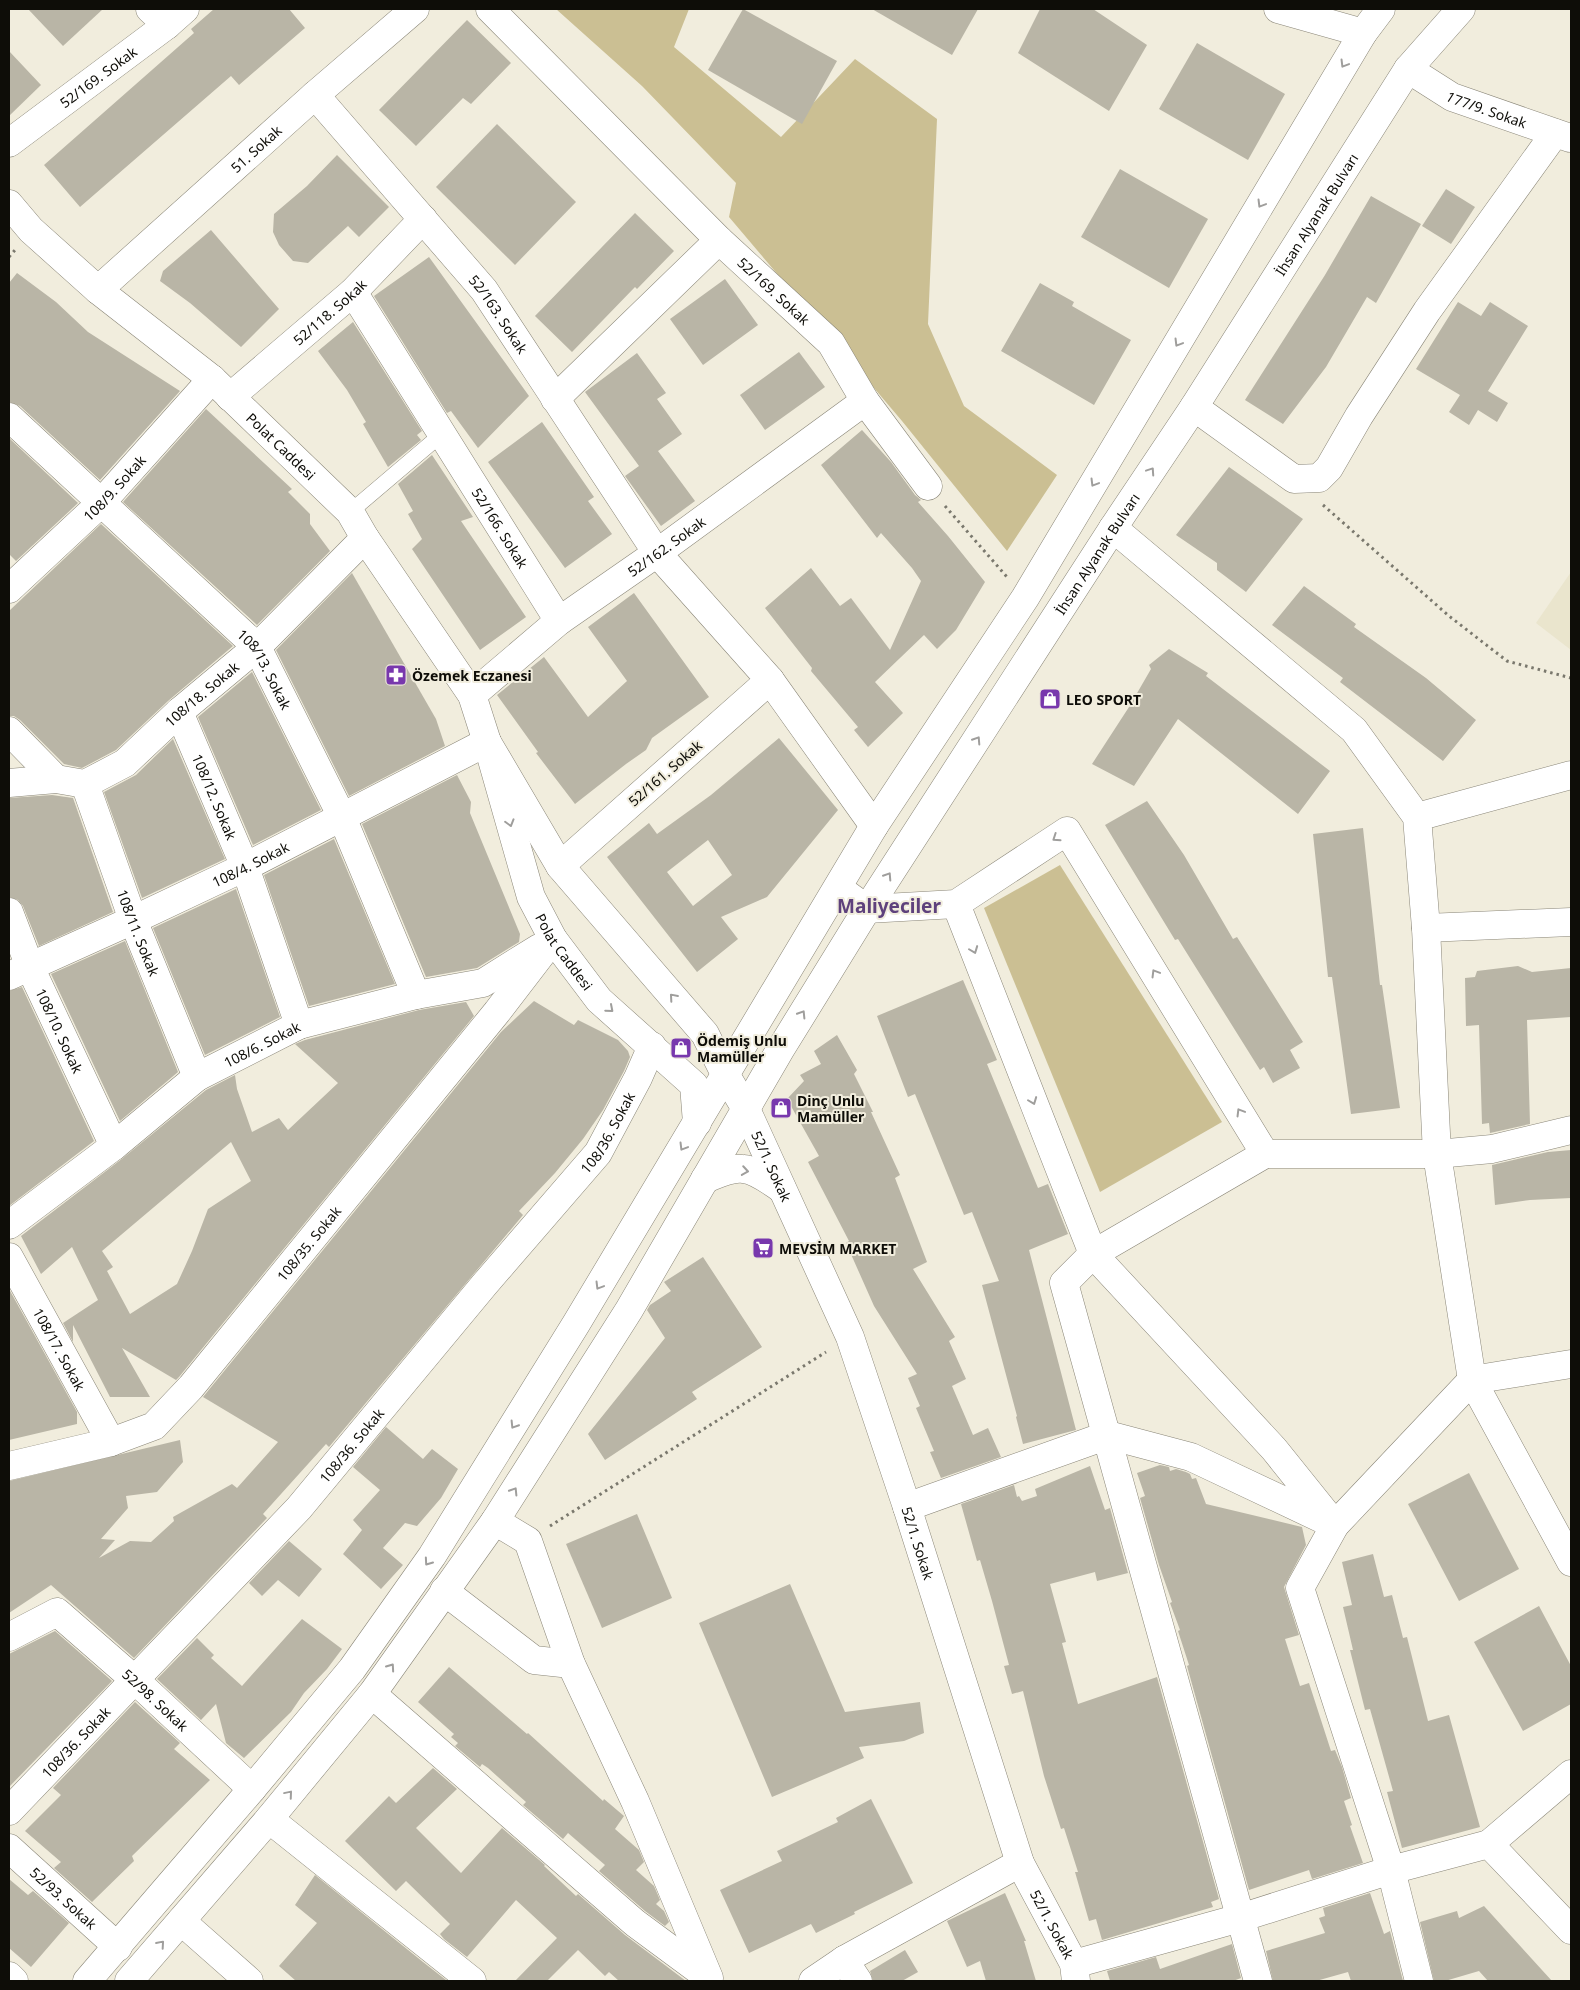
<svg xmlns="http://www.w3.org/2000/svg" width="1580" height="1990" font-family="'Noto Sans',sans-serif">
	<rect width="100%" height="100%" fill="#f1eddd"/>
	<polygon fill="#eae5cd" points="1571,572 1571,650 1536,623"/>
	<g fill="#cbbf93">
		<polygon points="556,9 689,9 674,47 781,137 855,59 937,119 928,324 964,406 1057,475 1007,551 902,421 729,217 736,183 642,86"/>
		<polygon points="1060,865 1222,1122 1100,1192 984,908"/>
	</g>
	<g fill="#b9b5a6" fill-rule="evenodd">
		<polygon points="28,9 103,9 63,46"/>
		<polygon points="214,9 289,9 305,28 239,85 231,76 80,207 44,165 194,33 191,29"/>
		<polygon points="743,9 837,61 802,124 708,70"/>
		<polygon points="872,9 978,9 952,55"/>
		<polygon points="1040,9 1093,9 1147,45 1109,111 1018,53"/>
		<polygon points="467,20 511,63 471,104 463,98 416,146 379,110"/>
		<polygon points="1197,43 1285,94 1248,160 1159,109"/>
		<polygon points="9,51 41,85 9,116"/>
		<polygon points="497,124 576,202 515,265 436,187"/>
		<polygon points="337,155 389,207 359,237 348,226 308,263 293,261 279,245 273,232 274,214 307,186"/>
		<polygon points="1120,169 1208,219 1169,288 1081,237"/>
		<polygon points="1446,189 1475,207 1451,244 1422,226"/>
		<polygon points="1371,196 1421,224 1376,303 1367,297 1326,367 1283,424 1245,400 1325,275"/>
		<polygon points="635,213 674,251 637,289 635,287 572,352 535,316"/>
		<polygon points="211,230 279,309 241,347 190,303 160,281 163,271"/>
		<polygon points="429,257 529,396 478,448 451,411 447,413 374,296"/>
		<polygon points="17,273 56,302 88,332 180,391 100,480 20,406 9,402 9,283"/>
		<polygon points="725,279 758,325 703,365 670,319"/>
		<polygon points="1040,283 1074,302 1072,306 1131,340 1094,405 1001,351"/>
		<polygon points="1458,302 1481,316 1490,302 1528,326 1488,391 1508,403 1497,422 1478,410 1469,425 1449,412 1460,395 1416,369"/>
		<polygon points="353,322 422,431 417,435 421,440 388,467 363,424 366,422 347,390 318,351"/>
		<polygon points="799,352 825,387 765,430 740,395"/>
		<polygon points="637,353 666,393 657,399 682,434 658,451 695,501 661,526 625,476 639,466 585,392"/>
		<polygon points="206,409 292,489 288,492 310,514 310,524 330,551 257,625 123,502"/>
		<polygon points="542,422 594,497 588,501 612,534 565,568 488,462"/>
		<polygon points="862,430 891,462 915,495 921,500 918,502 948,536 985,582 956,630 937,649 924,635 875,682 903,713 868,747 854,730 858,727 811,671 812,668 765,608 811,568 840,606 851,598 890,650 921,581 912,568 881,533 877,538 821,465"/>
		<polygon points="9,438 78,503 16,561 9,554"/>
		<polygon points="432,455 473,517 461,521 526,617 480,650 412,549 422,539 408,514 413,511 398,484"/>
		<polygon points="1229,467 1303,519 1246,592 1217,570 1217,563 1176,535"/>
		<polygon points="101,524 233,646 168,701 116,750 82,768 64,764 20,720 14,716 9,716 9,611"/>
		<polygon points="352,573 436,719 445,746 349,796 276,650"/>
		<polygon points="1304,586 1356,624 1354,627 1426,678 1476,720 1443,761 1340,682 1343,678 1272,625"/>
		<polygon points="634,593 709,697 652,738 646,750 626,764 575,804 536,753 538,752 497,695 544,657 588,717 627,681 588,627"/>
		<polygon points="1169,649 1208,673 1206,676 1330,771 1298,814 1178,719 1134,786 1092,764 1129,707 1151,669 1149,665"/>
		<polygon points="252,672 321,810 253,845 198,717"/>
		<path d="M779 738 838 810 767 897 721 917 738 939 697 972 607 857 649 823 657 834 711 795ZM708 840 732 875 693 906 667 872Z"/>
		<polygon points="173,739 225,859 142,898 104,792 136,775"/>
		<polygon points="457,775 471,802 470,813 520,934 519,942 477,968 426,977 362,824"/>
		<polygon points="52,795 73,798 113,912 39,946 23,906 18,900 9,897 9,798"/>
		<polygon points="1147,801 1184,855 1233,939 1237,937 1303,1042 1290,1050 1300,1068 1273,1083 1264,1067 1260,1070 1178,939 1175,940 1105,825"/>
		<polygon points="1363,828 1380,985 1382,985 1400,1108 1351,1114 1332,977 1328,977 1313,834"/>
		<polygon points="334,839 395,984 309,1006 264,875"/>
		<polygon points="236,889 280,1017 205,1055 153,928"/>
		<polygon points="125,941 178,1072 120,1121 51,974"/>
		<polygon points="1518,966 1532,972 1571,968 1571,1017 1527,1020 1530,1124 1490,1133 1489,1123 1482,1124 1479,1025 1466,1026 1465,978 1475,977 1477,971"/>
		<polygon points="963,980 997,1060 987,1064 1038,1188 1048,1184 1068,1234 1029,1250 1076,1430 1023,1444 1016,1417 1017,1416 982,1285 999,1281 972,1212 964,1215 915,1094 908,1097 877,1016"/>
		<polygon points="22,987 94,1141 9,1206 9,991"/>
		<polygon points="534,1001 574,1025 578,1020 618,1040 628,1051 630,1057 624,1071 603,1110 583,1139 555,1173 519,1211 523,1215 329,1447 326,1444 263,1514 267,1518 134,1658 51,1585 9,1613 9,1481 180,1440 183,1462 157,1492 126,1496 128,1508 101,1539 115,1540 99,1558 130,1541 151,1542 174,1521 173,1517 232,1484 237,1488 278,1442 203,1397 501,1032"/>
		<path d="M466 1002 474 1016 179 1377 176 1380 122 1348 150 1397H110L73 1325V1342L63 1323 98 1300 72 1247 41 1274 21 1236 123 1158 206 1090 235 1075 237 1089 252 1132 279 1118 288 1130 338 1083 295 1044 305 1040 419 1010ZM231 1142 251 1181 208 1209 192 1251 177 1284 130 1314 107 1271 113 1267 102 1251Z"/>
		<polygon points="837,1035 857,1070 854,1074 873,1112 871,1112 900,1175 895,1178 927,1262 913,1269 955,1337 949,1341 966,1379 952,1386 973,1435 988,1428 1001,1457 941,1478 930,1452 934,1451 916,1408 920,1406 908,1378 917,1374 874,1306 846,1243 849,1241 808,1162 819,1156 787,1099 804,1081 800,1075 821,1064 814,1051"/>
		<polygon points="1571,1150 1571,1198 1530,1200 1495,1205 1492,1165 1548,1152"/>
		<polygon points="703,1257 762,1347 692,1392 697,1399 605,1460 588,1434 665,1338 647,1310 650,1305 671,1291 664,1282"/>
		<polygon points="9,1289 77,1412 77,1424 9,1440"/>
		<polygon points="386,1427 423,1459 432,1449 458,1469 441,1498 417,1526 405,1523 383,1548 403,1565 381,1589 343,1554 362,1530 353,1520 380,1490 353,1467"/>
		<polygon points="1160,1465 1169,1467 1170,1471 1176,1469 1186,1472 1190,1474 1192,1479 1196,1478 1206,1504 1302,1527 1306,1545 1284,1587 1299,1635 1285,1639 1300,1686 1309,1683 1331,1751 1335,1750 1342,1767 1351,1798 1344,1801 1352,1825 1350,1826 1363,1863 1312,1879 1309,1870 1249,1890 1187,1666 1189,1665 1178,1631 1180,1630 1170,1603 1172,1602 1159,1565 1140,1498 1145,1496 1137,1473"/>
		<polygon points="1090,1466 1105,1510 1110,1508 1128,1573 1097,1581 1095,1572 1050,1584 1066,1642 1062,1643 1078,1704 1157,1677 1219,1899 1211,1902 1213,1907 1102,1940 1096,1919 1089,1921 1075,1872 1078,1872 1064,1828 1061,1829 1044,1776 1023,1691 1012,1694 1004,1666 1009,1665 992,1601 980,1560 977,1561 961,1504 1014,1485 1017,1497 1019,1496 1022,1501 1037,1496 1035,1489"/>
		<polygon points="1469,1473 1519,1569 1459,1601 1408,1504"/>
		<polygon points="637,1514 672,1598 602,1628 566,1544"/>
		<polygon points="289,1541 322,1569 299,1597 278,1580 262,1596 249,1583"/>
		<polygon points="1373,1554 1384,1597 1392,1595 1403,1638 1407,1637 1428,1721 1449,1715 1480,1827 1402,1848 1387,1792 1393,1791 1370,1709 1365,1710 1350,1650 1353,1650 1343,1607 1352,1605 1342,1562"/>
		<polygon points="790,1584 845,1712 920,1702 924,1733 904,1741 859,1747 864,1758 772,1797 699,1623"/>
		<polygon points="1539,1606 1571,1666 1571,1704 1523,1731 1474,1642"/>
		<polygon points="302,1619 342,1649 327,1669 304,1693 291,1712 244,1758 226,1743 216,1704 201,1720 157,1679 197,1638 214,1655 211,1658 242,1686"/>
		<polygon points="55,1631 112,1681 9,1787 9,1654"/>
		<polygon points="449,1667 527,1734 528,1733 603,1801 604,1799 624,1816 615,1829 639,1850 644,1862 636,1870 654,1886 660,1900 656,1904 664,1911 669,1922 665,1926 645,1911 599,1871 605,1865 568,1833 563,1839 523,1805 526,1802 488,1768 482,1764 480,1767 455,1746 458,1743 451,1737 454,1734 418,1702"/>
		<polygon points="135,1702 180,1743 174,1749 210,1780 132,1856 134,1861 92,1902 54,1868 61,1862 25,1831 61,1795 53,1788"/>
		<polygon points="433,1768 457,1789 416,1828 461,1873 502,1828 545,1865 544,1866 576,1896 578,1894 625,1935 686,1981 619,1981 609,1972 605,1976 578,1950 547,1981 515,1981 557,1938 516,1900 467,1957 444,1939 440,1934 450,1924 406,1881 396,1891 345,1841 389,1796 396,1803"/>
		<polygon points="871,1799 913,1883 854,1912 855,1914 816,1933 811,1924 749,1953 720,1890 782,1861 777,1851 838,1822 836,1818"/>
		<polygon points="315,1875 423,1962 446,1980 296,1981 279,1966 317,1923 295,1905"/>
		<polygon points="9,1879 28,1895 33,1891 69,1923 31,1967 9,1948"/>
		<polygon points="1005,1893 1026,1941 1024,1941 1036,1981 986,1981 980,1961 967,1967 947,1921"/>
		<polygon points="1370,1893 1384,1934 1390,1931 1403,1981 1351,1981 1348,1972 1316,1981 1273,1981 1266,1951 1325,1933 1319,1918 1325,1916 1323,1908"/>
		<polygon points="1484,1906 1522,1948 1552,1981 1488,1981 1479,1971 1445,1981 1434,1981 1420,1922 1457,1911 1459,1918"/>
		<polygon points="1232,1944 1241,1978 1233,1981 1110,1981 1107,1971 1156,1957 1160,1969"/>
		<polygon points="905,1950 918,1972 902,1981 873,1981 870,1971"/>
	</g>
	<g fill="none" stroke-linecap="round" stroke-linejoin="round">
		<g stroke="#8a8678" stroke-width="16">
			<polyline id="lane" points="350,512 443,433"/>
		</g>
		<g stroke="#8a8678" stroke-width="29">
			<g id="street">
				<polyline points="150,9 167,25"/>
				<path id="s1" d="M490 9 719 240 831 343 865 401 928 486"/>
				<polyline points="1278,9 1363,33"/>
				<path id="s2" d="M1408 69 1452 97 1570 138"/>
				<path id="s3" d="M315 95 484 290 657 553 770 680 560 866"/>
				<path id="s4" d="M9 143 167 25 185 9"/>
				<path id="s5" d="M98 290 315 95 415 9"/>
				<path id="s6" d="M353 292 559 621"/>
				<path id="s7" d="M230 397 353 292 423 219"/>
				<polyline points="555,399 719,240"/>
				<polyline points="1194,407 1294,479 1319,478 1329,468 1359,416 1427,311 1555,133"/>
				<path id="s8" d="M9 417 257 647 342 817 416 995"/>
				<polyline points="1113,528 1354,730 1417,817 1426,928 1437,1154 1472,1380 1571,1562"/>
				<path id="s9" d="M9 589 100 504 212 379"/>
				<polyline points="770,680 874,826"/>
				<path id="s10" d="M472 695 559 621 657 553 865 401"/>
				<path id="s11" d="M179 712 245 867 299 1025"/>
				<polyline points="9,731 56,779"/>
				<path id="s12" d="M9 783 56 779 85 784 125 763 179 712 257 647 365 538"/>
				<path id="s13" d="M85 784 133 920 197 1077"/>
				<polyline points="1417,817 1571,775"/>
				<polyline points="838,888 867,909 956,904 1067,831 1265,1154"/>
				<path id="s14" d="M9 912 30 967 114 1146"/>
				<polyline points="1426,928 1571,922"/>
				<path id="s15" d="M9 976 133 920 245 867 487 742"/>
				<path id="s16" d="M9 1225 114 1146 197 1077 299 1025 416 995 483 983 539 948"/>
				<path id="s17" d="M9 1257 111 1442"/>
				<path id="s18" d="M9 1466 111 1442 154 1426 191 1387 497 1012 553 939"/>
				<polyline points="907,1507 1108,1435 1191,1457 1335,1525 1274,1449 1093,1254 956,904"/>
				<polyline points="495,1521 528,1541 571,1664 635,1801 709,1978"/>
				<polyline points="444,1591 534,1660 571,1664"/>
				<path id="s19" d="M9 1637 57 1612 135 1680 252 1789"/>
				<polyline points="372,1694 635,1923 708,1977"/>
				<path id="s20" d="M9 1811 299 1508 484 1285 598 1153 638 1078 652 1046"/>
				<polyline points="269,1819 472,1981"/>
				<polyline points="1489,1844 1571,1774"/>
				<path id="s21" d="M9 1848 118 1947"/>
				<polyline points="181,1921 249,1981"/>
				<polyline points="844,1960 858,1981"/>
				<polyline points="1074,1964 1240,1918 1391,1870 1489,1844 1571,1930"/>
				<polyline points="9,1976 14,1981"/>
				<polyline points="813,1981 844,1960 1020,1863"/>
				<polyline points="1258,1981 1064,1283 1093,1254 1265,1154 1437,1154 1492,1149 1571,1130"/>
				<polyline points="1419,1981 1391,1870 1300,1588 1335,1525 1472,1380 1571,1364"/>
			</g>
		</g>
		<g stroke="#8a8678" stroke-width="29">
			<g id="secondary">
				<path id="s22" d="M9 204 31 230 98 290 212 379 350 512 365 538 472 695 487 742 531 897 553 939 599 1000 694 1085 697 1123"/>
				<path id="s23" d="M487 742 560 866 705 1034 725 1074 746 1109 850 1337 907 1507 1020 1863 1074 1964 1076 1981"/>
				<path d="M705 1179C716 1175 731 1167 743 1169 757 1170 771 1182 782 1189"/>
			</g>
		</g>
		<g stroke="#8a8678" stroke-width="29">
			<g id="primary">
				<polyline points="87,1981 252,1789 352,1669 432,1556 576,1324 874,826 1025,598 1363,33 1381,9"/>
				<path id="s24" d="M129 1981 269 1819 372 1694 495 1521 629 1310 780 1050 867 909 1113 528 1194 407 1408 69 1461 9"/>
			</g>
		</g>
		<g stroke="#7a786d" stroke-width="3" stroke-dasharray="2.5 4" stroke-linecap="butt">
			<polyline points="9,257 15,250"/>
			<polyline points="1323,505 1449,616 1507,661 1571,678"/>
			<polyline points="945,506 1007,577"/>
			<polyline points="550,1526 826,1352"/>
		</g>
		<use href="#lane" stroke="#fff" stroke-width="15"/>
		<use href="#street" stroke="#fff" stroke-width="28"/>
		<use href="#secondary" stroke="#fff" stroke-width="28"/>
		<use href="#primary" stroke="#fff" stroke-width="28"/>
	</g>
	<defs><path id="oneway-chevron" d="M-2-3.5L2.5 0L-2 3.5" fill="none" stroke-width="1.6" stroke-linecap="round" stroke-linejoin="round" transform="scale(1.25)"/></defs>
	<g stroke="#9f9e9c">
		<use href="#oneway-chevron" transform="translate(1344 64) rotate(121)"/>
		<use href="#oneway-chevron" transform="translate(1261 204) rotate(121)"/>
		<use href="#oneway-chevron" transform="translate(1178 343) rotate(121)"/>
		<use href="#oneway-chevron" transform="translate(1151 471) rotate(-56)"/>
		<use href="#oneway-chevron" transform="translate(1094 483) rotate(121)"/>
		<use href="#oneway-chevron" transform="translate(977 740) rotate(-57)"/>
		<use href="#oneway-chevron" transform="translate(510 823) rotate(74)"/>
		<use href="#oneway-chevron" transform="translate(1056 838) rotate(146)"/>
		<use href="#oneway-chevron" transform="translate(888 876) rotate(-57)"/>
		<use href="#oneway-chevron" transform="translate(974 950) rotate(69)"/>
		<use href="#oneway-chevron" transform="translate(1155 973) rotate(-121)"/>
		<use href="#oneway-chevron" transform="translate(673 997) rotate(-131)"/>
		<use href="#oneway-chevron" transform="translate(610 1009) rotate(41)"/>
		<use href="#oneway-chevron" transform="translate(802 1014) rotate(-58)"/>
		<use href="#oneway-chevron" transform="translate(1033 1101) rotate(69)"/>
		<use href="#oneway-chevron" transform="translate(1240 1112) rotate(-121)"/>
		<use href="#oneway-chevron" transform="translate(683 1147) rotate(121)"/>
		<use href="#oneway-chevron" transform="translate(745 1171) rotate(9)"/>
		<use href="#oneway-chevron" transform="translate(599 1286) rotate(121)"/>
		<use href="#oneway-chevron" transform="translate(514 1425) rotate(122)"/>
		<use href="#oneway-chevron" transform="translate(514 1491) rotate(-58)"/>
		<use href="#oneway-chevron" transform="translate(428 1562) rotate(125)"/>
		<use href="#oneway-chevron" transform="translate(391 1667) rotate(-55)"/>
		<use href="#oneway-chevron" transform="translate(289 1794) rotate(-50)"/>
		<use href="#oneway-chevron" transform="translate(161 1944) rotate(-49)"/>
	</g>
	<defs>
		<g id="pharmacy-square" transform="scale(1.125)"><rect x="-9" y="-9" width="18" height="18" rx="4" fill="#7838ad" stroke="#f1eddd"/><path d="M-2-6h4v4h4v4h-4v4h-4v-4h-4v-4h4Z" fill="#fff"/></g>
		<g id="shop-square" transform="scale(1.125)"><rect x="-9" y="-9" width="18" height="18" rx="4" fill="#7838ad" stroke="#f1eddd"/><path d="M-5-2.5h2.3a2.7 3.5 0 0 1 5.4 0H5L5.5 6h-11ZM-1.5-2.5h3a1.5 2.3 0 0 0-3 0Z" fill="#fff"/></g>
		<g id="supermarket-square" transform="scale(1.125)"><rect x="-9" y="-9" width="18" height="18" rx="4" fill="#7838ad" stroke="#f1eddd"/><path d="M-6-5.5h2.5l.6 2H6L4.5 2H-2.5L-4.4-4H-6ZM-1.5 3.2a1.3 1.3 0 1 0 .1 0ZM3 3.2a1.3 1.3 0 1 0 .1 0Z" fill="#fff"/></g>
	</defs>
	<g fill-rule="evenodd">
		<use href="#pharmacy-square" x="396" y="675"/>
		<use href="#shop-square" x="1050" y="699"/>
		<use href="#shop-square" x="681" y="1048"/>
		<use href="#shop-square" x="781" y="1108"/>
		<use href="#supermarket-square" x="763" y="1248"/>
	</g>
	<g text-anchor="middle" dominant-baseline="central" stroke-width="4" stroke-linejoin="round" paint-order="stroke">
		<g font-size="14" fill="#0e0d08" stroke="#f1eddd">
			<text stroke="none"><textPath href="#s4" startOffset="111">52/169. Sokak</textPath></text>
			<text stroke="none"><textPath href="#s2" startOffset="89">177/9. Sokak</textPath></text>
			<text stroke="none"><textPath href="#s5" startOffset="212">51. Sokak</textPath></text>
			<text stroke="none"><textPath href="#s24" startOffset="2132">İhsan Alyanak Bulvarı</textPath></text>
			<text stroke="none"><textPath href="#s1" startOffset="400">52/169. Sokak</textPath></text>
			<text stroke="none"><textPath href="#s7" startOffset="131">52/118. Sokak</textPath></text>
			<text stroke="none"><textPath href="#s3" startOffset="286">52/163. Sokak</textPath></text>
			<text stroke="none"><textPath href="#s22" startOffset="365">Polat Caddesi</textPath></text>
			<text stroke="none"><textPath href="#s9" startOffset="146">108/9. Sokak</textPath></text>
			<text stroke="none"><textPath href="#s6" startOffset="278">52/166. Sokak</textPath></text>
			<text stroke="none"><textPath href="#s10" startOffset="245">52/162. Sokak</textPath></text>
			<text stroke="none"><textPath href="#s24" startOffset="1728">İhsan Alyanak Bulvarı</textPath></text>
			<text stroke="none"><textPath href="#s8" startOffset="361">108/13. Sokak</textPath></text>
			<text stroke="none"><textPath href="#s12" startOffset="225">108/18. Sokak</textPath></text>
			<text transform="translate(665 773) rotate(-41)">52/161. Sokak</text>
			<text stroke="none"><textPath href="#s11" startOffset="92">108/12. Sokak</textPath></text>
			<text stroke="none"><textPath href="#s15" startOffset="266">108/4. Sokak</textPath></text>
			<text stroke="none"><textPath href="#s13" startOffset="158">108/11. Sokak</textPath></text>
			<text stroke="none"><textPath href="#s22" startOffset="955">Polat Caddesi</textPath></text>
			<text stroke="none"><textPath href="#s14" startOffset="129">108/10. Sokak</textPath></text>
			<text stroke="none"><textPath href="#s16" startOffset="312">108/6. Sokak</textPath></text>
			<text stroke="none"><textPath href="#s20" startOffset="906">108/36. Sokak</textPath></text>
			<text stroke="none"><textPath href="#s23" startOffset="514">52/1. Sokak</textPath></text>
			<text stroke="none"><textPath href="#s18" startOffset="390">108/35. Sokak</textPath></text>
			<text stroke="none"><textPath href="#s17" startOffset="105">108/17. Sokak</textPath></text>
			<text stroke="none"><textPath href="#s20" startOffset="501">108/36. Sokak</textPath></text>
			<text stroke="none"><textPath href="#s23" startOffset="919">52/1. Sokak</textPath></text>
			<text stroke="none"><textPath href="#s19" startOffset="186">52/98. Sokak</textPath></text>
			<text stroke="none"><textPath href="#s20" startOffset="96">108/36. Sokak</textPath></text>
			<text stroke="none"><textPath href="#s21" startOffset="74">52/93. Sokak</textPath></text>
			<text stroke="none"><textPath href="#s23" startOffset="1324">52/1. Sokak</textPath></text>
		</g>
		<g font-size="14" font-weight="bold" fill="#0e0d08" stroke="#f1eddd" text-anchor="start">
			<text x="412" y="675">Özemek Eczanesi</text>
			<text x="1066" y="699">LEO SPORT</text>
			<text x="697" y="1040">Ödemiş Unlu<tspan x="697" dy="16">Mamüller</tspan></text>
			<text x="797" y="1100">Dinç Unlu<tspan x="797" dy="16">Mamüller</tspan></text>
			<text x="779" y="1248">MEVSİM MARKET</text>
		</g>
		<g font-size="19" font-weight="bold" fill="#5e417c" stroke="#f1eddd">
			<text x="889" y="906">Maliyeciler</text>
		</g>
	</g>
	<rect width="1580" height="1990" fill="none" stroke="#0e0d08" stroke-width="20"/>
</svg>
